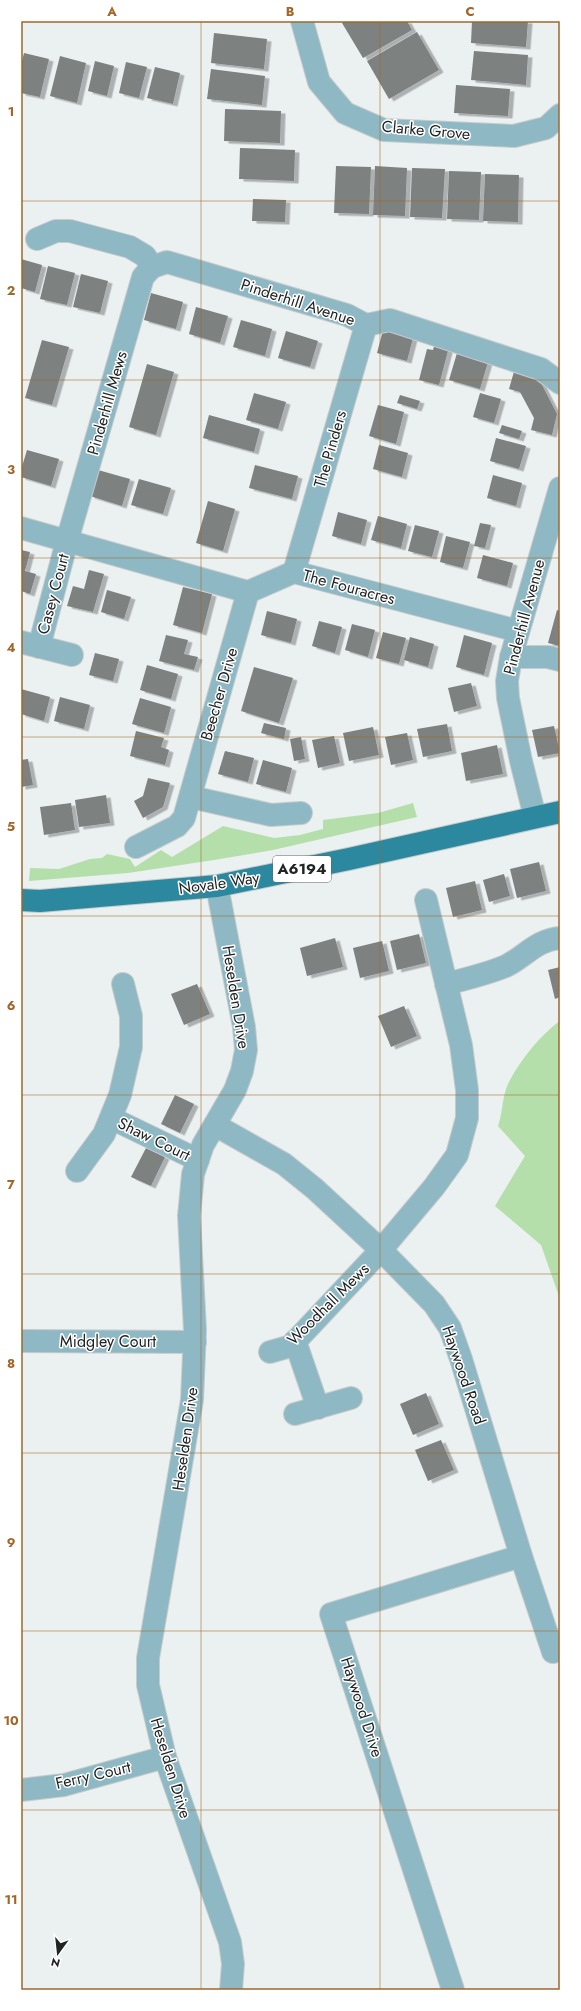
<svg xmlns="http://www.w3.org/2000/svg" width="581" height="2011" font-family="Jost,sans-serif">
	<defs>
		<filter id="shadow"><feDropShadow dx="4.5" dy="2.5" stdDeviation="0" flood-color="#0004"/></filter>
	</defs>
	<rect width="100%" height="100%" fill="#ebf0f0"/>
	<g fill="#b4dfab">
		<polygon points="413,803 417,817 273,850 214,860 128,873 29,881 30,868 59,869 90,859 102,858 107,854 130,859 135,867 161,850 172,857 223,826 274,838 300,835 323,829 323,820 378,813"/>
		<path d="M560 1021V1299L541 1245 495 1206 525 1156 498 1126C503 1112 502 1097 508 1084 519 1062 540 1035 560 1021Z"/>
	</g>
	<g fill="#7d8180" filter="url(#shadow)">
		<polygon points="345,21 407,21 412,30 363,58 342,23"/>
		<polygon points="472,21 528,21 526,47 471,43"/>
		<polygon points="417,32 439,70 389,99 367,61"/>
		<polygon points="214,33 267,39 264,69 211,63"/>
		<polygon points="474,51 528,55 526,85 471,80"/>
		<polygon points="24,53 49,59 40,97 21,93 21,65"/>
		<polygon points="60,56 86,63 77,103 50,96"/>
		<polygon points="95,61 114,66 107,96 88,91"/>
		<polygon points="126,62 147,67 139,98 119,93"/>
		<polygon points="155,67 180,73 173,104 147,98"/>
		<polygon points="211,69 265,76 262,105 207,99"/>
		<polygon points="456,85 510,89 508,116 454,113"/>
		<polygon points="225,109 281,111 280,143 224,141"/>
		<polygon points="240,148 295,150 294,181 239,179"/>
		<polygon points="336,166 371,167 369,214 334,213"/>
		<polygon points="375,166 407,168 405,216 373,215"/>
		<polygon points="412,168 445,169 442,218 410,217"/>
		<polygon points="449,171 481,172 479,220 447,219"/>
		<polygon points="485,174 519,175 518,222 483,221"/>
		<polygon points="253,199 286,200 285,222 252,221"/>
		<polygon points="21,259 42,265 35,292 21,288"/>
		<polygon points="48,266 75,273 67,305 40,299"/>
		<polygon points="81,274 108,281 100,313 73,307"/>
		<polygon points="151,293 183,302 176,329 144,320"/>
		<polygon points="196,307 228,316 220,343 189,334"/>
		<polygon points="241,320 272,329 265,356 233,347"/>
		<polygon points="383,330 413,338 407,361 377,353"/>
		<polygon points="286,331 318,341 310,367 278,358"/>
		<polygon points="42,340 69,347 52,405 25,398"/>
		<polygon points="435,343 449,347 439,385 419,380 427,349 433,350"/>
		<polygon points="457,353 488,362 480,389 449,380"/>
		<polygon points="147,364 174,372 156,435 129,427"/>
		<polygon points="515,368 537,375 557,414 552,435 531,430 534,418 520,392 509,389"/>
		<polygon points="254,393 286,402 278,429 246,420"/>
		<polygon points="480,393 501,399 494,423 473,417"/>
		<polygon points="400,395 420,401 417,409 397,403"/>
		<polygon points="378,405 404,412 396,444 369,436"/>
		<polygon points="209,415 260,429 254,452 203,438"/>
		<polygon points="502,425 522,431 519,439 499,433"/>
		<polygon points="496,438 526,446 519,469 490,461"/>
		<polygon points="379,445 408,453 402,477 373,469"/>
		<polygon points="27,450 59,459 51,486 21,477 21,470"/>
		<polygon points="255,465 298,476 292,499 249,488"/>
		<polygon points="98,470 130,479 122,506 90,496"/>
		<polygon points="493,475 522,483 516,506 487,498"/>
		<polygon points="139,479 171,488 163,514 131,505"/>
		<polygon points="208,501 235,509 223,551 196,543"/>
		<polygon points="338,512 367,520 361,544 332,536"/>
		<polygon points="378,516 407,524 401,548 371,540"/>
		<polygon points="480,523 491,525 485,548 474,546"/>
		<polygon points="415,525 439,531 432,557 408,551"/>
		<polygon points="446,536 470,542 463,568 440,562"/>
		<polygon points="21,550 30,552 25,571 36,574 30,594 21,591"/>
		<polygon points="483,555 513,563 507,586 477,578"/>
		<polygon points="89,570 104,574 93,612 67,606 73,586 84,589"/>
		<polygon points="183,587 212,594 202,633 173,625"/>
		<polygon points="107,590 131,597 124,619 101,612"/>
		<polygon points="557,610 560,611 560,646 548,643"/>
		<polygon points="267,611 297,619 291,643 261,635"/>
		<polygon points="319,621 342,627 335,653 312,646"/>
		<polygon points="352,624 375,630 368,657 345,650"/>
		<polygon points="383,632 406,638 399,664 376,658"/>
		<polygon points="166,635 188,640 184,654 198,657 194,670 159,661"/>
		<polygon points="464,635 492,643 484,675 456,667"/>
		<polygon points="410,637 434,644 428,667 404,660"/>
		<polygon points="95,653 119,659 113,681 89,675"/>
		<polygon points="147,665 178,674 171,699 140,690"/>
		<polygon points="254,667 293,678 279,723 241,711"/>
		<polygon points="471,683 477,706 454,712 448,688"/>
		<polygon points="21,689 50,697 44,721 21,714"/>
		<polygon points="60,697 90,705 84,729 54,721"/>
		<polygon points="140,698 171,707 164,733 132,724"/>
		<polygon points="264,723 286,728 284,739 261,733"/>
		<polygon points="447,724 452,751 423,757 417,729"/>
		<polygon points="554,726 560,753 538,757 532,730"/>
		<polygon points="373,727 379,755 349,761 343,733"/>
		<polygon points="136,731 164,738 161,747 169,750 165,765 130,756"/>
		<polygon points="407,733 413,760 391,765 385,737"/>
		<polygon points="334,736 340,763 318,768 312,740"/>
		<polygon points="301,737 305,759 294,761 290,739"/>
		<polygon points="497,745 503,774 466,781 461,753"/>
		<polygon points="225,751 254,758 248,782 218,774"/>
		<polygon points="28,759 33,785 21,787 21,760"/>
		<polygon points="263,760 292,768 286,792 256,784"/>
		<polygon points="148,778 170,783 163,807 143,818 134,801 143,796"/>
		<polygon points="106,795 110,823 79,827 75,800"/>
		<polygon points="71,803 75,830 44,835 40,807"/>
		<polygon points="539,862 546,891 517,898 510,869"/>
		<polygon points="504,874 510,896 489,902 483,880"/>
		<polygon points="475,881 482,910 453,917 446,888"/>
		<polygon points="419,934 426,963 397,970 390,941"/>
		<polygon points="335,938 343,967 307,976 300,948"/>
		<polygon points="382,941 389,971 360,978 353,948"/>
		<polygon points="560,967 560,997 555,999 548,970"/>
		<polygon points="197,984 210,1014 184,1025 171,994"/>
		<polygon points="404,1006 417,1036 391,1047 378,1016"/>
		<polygon points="175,1095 194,1104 180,1133 161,1124"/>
		<polygon points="146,1148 165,1157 151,1186 131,1177"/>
		<polygon points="426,1393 439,1424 413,1435 400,1404"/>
		<polygon points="441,1440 454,1470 428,1481 415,1450"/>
	</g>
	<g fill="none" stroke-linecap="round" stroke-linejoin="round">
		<g stroke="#c7cbcb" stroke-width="24">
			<g id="minor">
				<polyline points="302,21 319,82 345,113 384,130 514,136 546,128 560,115"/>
				<polyline points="37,239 56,231 70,231 130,247 145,256 152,267"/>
				<polyline points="152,267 167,262 347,315 366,325 390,320 541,369 560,383"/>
				<polyline points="21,528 248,592 294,572 518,631"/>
				<polyline points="294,572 366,325"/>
				<polyline points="21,642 72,655"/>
				<polyline points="39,647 67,541 143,277 152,267"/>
				<polyline points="511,657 548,657 560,660"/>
				<polyline points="191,797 271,815 301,813"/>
				<polyline points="535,817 521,761 508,698 507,681 511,657 560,488"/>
				<polyline points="136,847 177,826 184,818 248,592"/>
				<polyline points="217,886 244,1027 246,1050 242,1071 235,1090 203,1145 193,1174 189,1216 195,1330 192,1400 148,1658 148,1685 165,1757 230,1942 233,1964 231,1990"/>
				<path d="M446 984C466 979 487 974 506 966 526 956 536 940 560 938"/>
				<polyline points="111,1118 198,1160"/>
				<polyline points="215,1125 284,1164 315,1189 381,1250 434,1304 450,1328 461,1359 521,1556 553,1652"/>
				<polyline points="77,1171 104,1134 120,1095 131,1047 131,1016 123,984"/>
				<polyline points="21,1341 195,1342"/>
				<polyline points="295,1341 318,1408"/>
				<polyline points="270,1352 291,1346 381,1250 434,1187 457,1155 467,1118 467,1090 461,1045 426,900"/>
				<polyline points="295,1414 351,1398"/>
				<polyline points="21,1790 64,1785 165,1757"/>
				<polyline points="453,1990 331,1614 521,1556"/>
			</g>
		</g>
		<g stroke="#c7cbcb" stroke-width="24">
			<polyline id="major" points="21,900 40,901 217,886 349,859 560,812"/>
		</g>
		<use href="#minor" stroke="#8eb8c4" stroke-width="22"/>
		<use href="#major" stroke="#2c889e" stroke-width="22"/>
	</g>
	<path fill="none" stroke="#a26629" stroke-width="1" stroke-opacity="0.55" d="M201 21V1990M380 21V1990M21 201H560M21 380H560M21 558H560M21 737H560M21 916H560M21 1095H560M21 1274H560M21 1453H560M21 1631H560M21 1810H560"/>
	<g text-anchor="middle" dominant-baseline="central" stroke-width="3" stroke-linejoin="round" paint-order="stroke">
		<rect fill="#fff" stroke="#646666" stroke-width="1" x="273" y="856" width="58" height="26" rx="3"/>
		<g font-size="15" font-weight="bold" fill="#222424">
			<text x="302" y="869">A6194</text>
		</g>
		<g font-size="16" fill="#222424" stroke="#fff">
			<text transform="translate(426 130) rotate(5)">Clarke Grove</text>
			<text transform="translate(298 302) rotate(18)">Pinderhill Avenue</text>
			<text transform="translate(107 403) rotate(-74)">Pinderhill Mews</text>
			<text transform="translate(330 449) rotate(-74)">The Pinders</text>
			<text transform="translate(349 587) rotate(15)">The Fouracres</text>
			<text transform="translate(53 594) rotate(-75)">Casey Court</text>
			<text transform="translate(524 617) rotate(-75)">Pinderhill Avenue</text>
			<text transform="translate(219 694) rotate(-74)">Beecher Drive</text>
			<text transform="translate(219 883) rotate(-8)">Novale Way</text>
			<text transform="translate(236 997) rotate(81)">Heselden Drive</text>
			<text transform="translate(154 1139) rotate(26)">Shaw Court</text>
			<text transform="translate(328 1304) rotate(-45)">Woodhall Mews</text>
			<text x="108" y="1341">Midgley Court</text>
			<text transform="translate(464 1375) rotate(71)">Haywood Road</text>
			<text transform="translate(185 1439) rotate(-82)">Heselden Drive</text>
			<text transform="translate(362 1707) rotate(72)">Haywood Drive</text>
			<text transform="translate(171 1768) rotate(73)">Heselden Drive</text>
			<text transform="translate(93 1775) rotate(-13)">Ferry Court</text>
		</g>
	</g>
	<rect width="581" height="2011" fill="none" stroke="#ffffff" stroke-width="44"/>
	<g transform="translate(58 1953) rotate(195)" stroke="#ffffff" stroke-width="3" paint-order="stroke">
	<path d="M0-3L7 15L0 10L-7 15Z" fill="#222424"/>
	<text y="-6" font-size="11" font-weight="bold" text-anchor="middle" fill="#222424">N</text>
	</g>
	<rect x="22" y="22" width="537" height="1967" fill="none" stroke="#a26629" stroke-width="1.5"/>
	<g font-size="13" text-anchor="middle" font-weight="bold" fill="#a26629">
		<text x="112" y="16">A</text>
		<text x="290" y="16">B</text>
		<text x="470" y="16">C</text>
		<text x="11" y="116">1</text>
		<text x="11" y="295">2</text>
		<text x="11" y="474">3</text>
		<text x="11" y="652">4</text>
		<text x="11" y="831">5</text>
		<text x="11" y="1010">6</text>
		<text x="11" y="1189">7</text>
		<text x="11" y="1368">8</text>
		<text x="11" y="1547">9</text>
		<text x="11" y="1725">10</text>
		<text x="11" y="1904">11</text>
	</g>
</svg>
